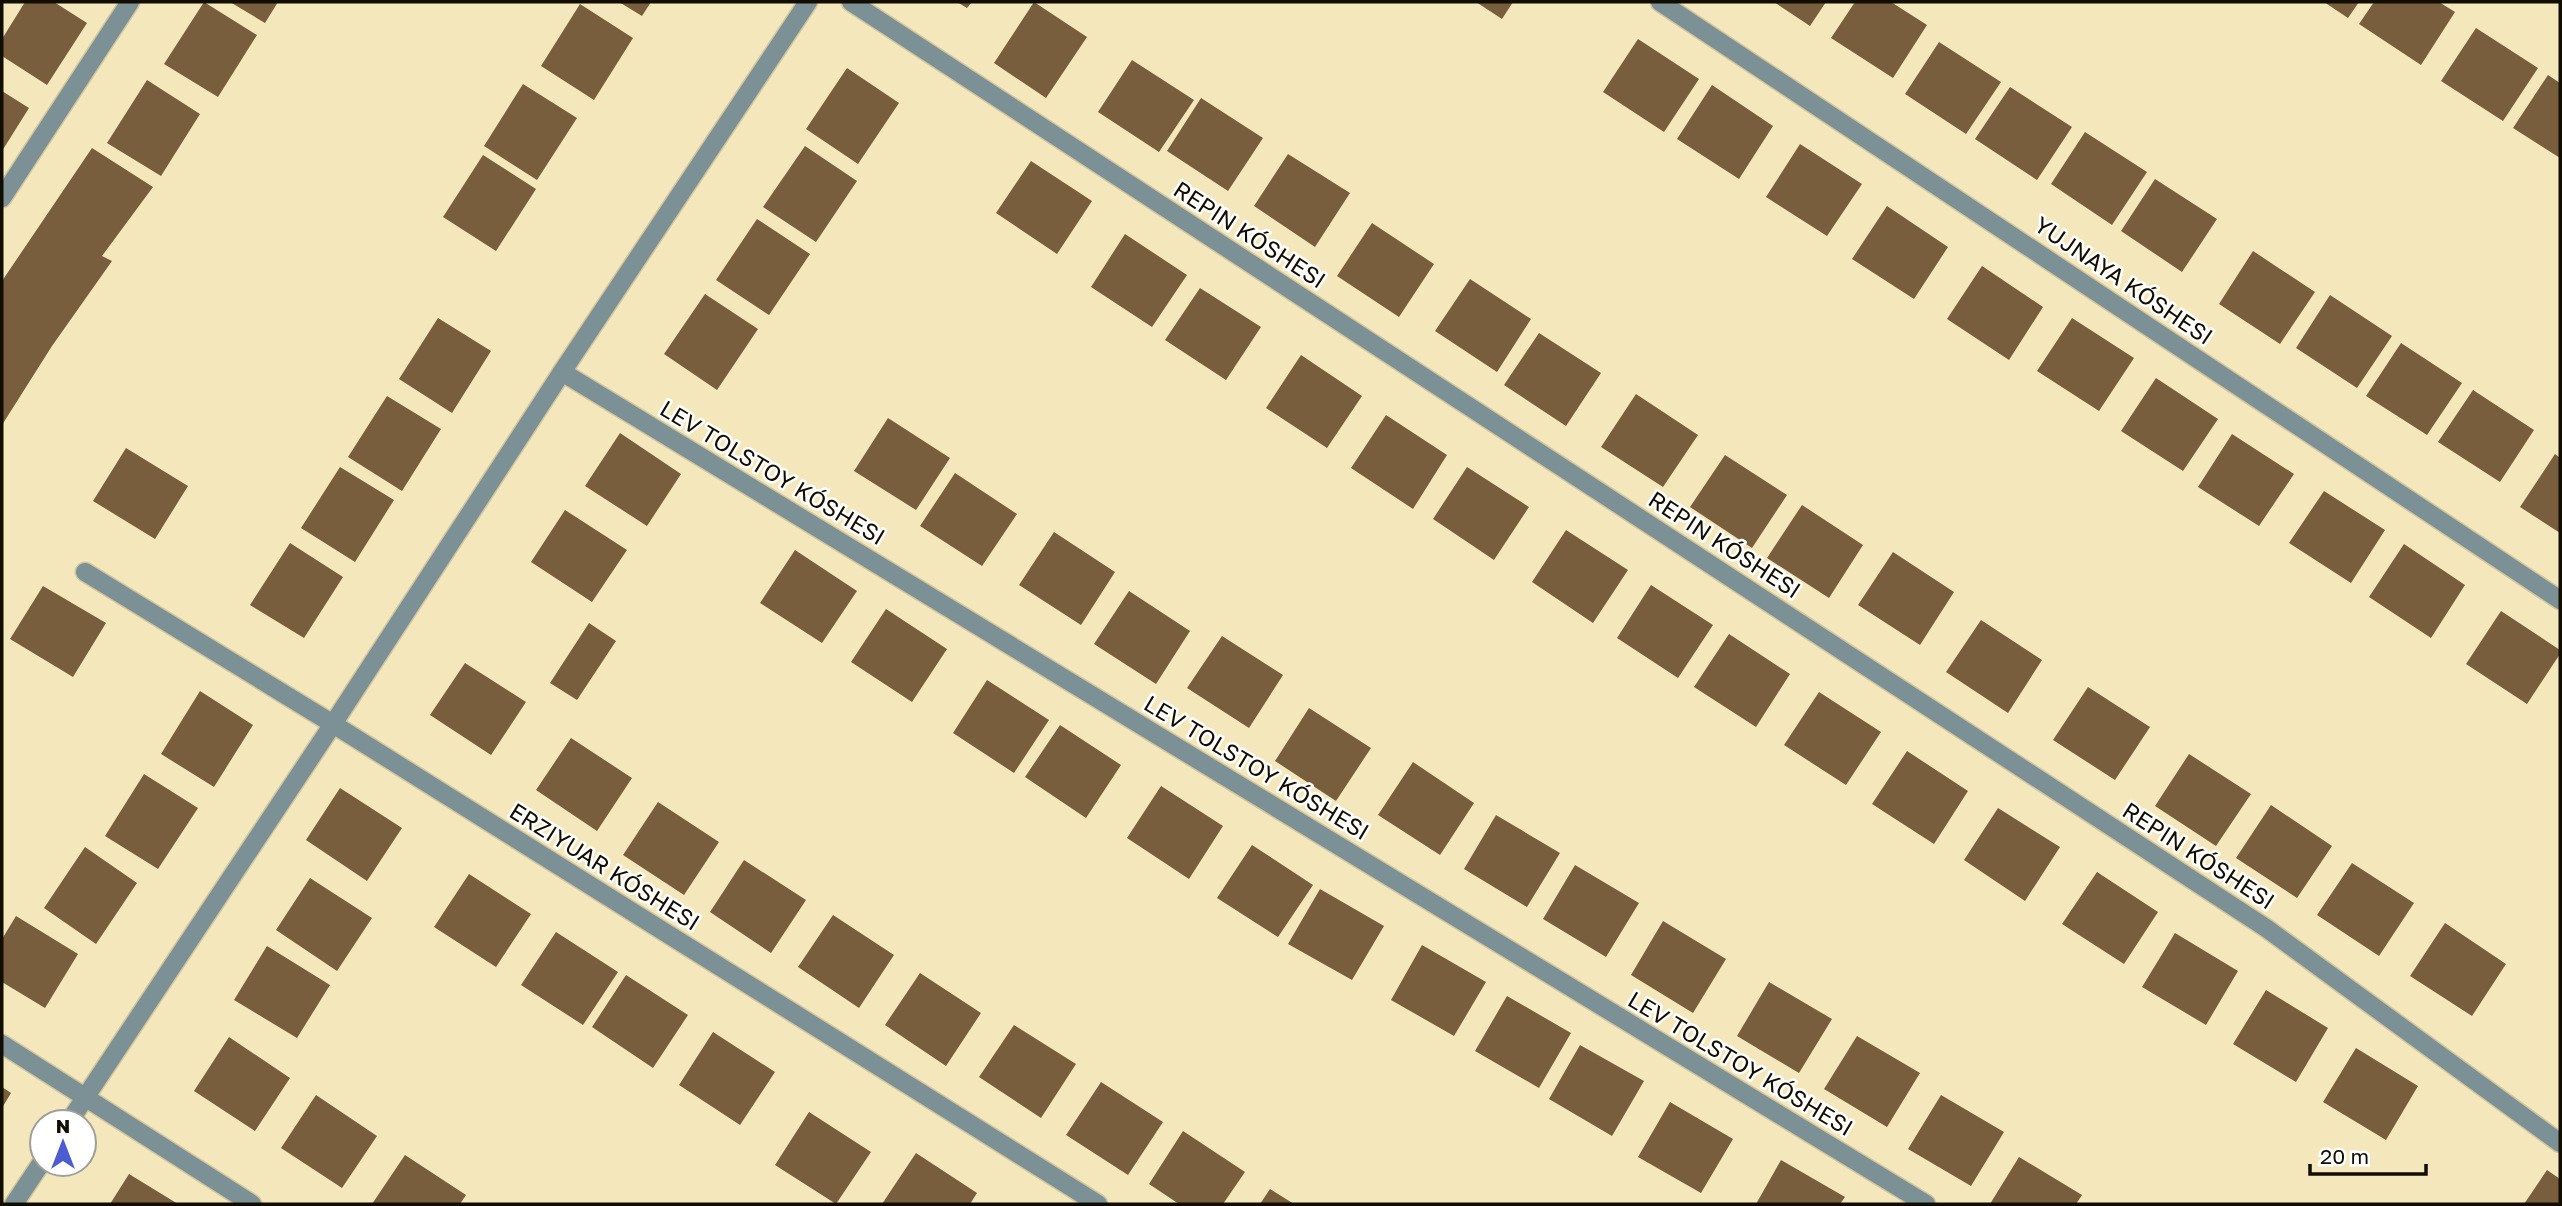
<svg xmlns="http://www.w3.org/2000/svg" width="2562" height="1206" font-family="'Golos Text',sans-serif">
	<rect width="100%" height="100%" fill="#f5e7bc"/>
	<g fill="#785e3d">
		<polygon points="25,2 54,2 87,23 47,85 2,56 2,39"/>
		<polygon points="204,2 257,35 218,97 164,64"/>
		<polygon points="230,2 278,2 265,23"/>
		<polygon points="619,2 651,2 642,16"/>
		<polygon points="957,2 972,2 967,8"/>
		<polygon points="1034,2 1087,37 1046,98 994,63"/>
		<polygon points="1476,2 1513,2 1502,19"/>
		<polygon points="1774,2 1826,2 1810,26"/>
		<polygon points="1855,2 1891,2 1927,25 1893,78 1831,38"/>
		<polygon points="2324,2 2359,2 2348,18"/>
		<polygon points="2374,2 2439,2 2455,12 2421,65 2359,24"/>
		<polygon points="580,4 633,38 594,100 541,66"/>
		<polygon points="2476,28 2538,68 2503,121 2441,81"/>
		<polygon points="1638,39 1699,79 1664,132 1603,92"/>
		<polygon points="1939,42 2001,82 1966,134 1905,94"/>
		<polygon points="1132,60 1194,100 1159,152 1098,112"/>
		<polygon points="847,68 899,103 858,164 806,129"/>
		<polygon points="2548,75 2560,83 2560,158 2513,128"/>
		<polygon points="147,80 200,114 161,176 107,143"/>
		<polygon points="523,84 577,118 537,180 484,146"/>
		<polygon points="1712,85 1773,126 1739,179 1677,139"/>
		<polygon points="2010,87 2072,127 2037,180 1975,139"/>
		<polygon points="2,91 29,108 2,151"/>
		<polygon points="1201,98 1263,138 1228,191 1167,151"/>
		<polygon points="2085,132 2147,172 2112,225 2051,184"/>
		<polygon points="1800,144 1862,184 1827,236 1766,197"/>
		<polygon points="805,146 857,181 816,242 763,207"/>
		<polygon points="92,148 153,187 102,256 112,261 52,346 2,425 2,281"/>
		<polygon points="1288,154 1350,193 1315,247 1254,206"/>
		<polygon points="483,155 536,189 496,251 443,217"/>
		<polygon points="1031,161 1092,201 1057,254 996,213"/>
		<polygon points="2155,179 2217,219 2182,272 2121,231"/>
		<polygon points="1887,206 1948,247 1914,299 1852,259"/>
		<polygon points="757,219 810,254 769,315 716,280"/>
		<polygon points="1372,223 1434,264 1399,317 1337,276"/>
		<polygon points="1125,234 1187,275 1152,327 1091,287"/>
		<polygon points="2253,251 2315,292 2280,344 2219,304"/>
		<polygon points="1982,266 2043,307 2009,360 1947,319"/>
		<polygon points="1470,279 1531,319 1497,372 1435,331"/>
		<polygon points="1200,288 1261,327 1226,380 1165,340"/>
		<polygon points="705,294 758,329 717,390 664,354"/>
		<polygon points="2330,295 2392,336 2357,388 2296,348"/>
		<polygon points="438,318 491,351 452,413 399,379"/>
		<polygon points="2072,318 2134,358 2099,411 2037,371"/>
		<polygon points="1539,333 1601,373 1566,426 1504,385"/>
		<polygon points="2401,343 2462,383 2427,435 2366,396"/>
		<polygon points="1301,355 1362,396 1327,448 1266,408"/>
		<polygon points="2156,378 2218,419 2183,471 2121,431"/>
		<polygon points="2473,390 2534,430 2500,482 2438,442"/>
		<polygon points="1636,394 1698,435 1663,487 1601,447"/>
		<polygon points="387,396 441,429 402,491 348,457"/>
		<polygon points="1386,415 1447,455 1413,509 1351,468"/>
		<polygon points="888,418 950,458 916,510 854,471"/>
		<polygon points="620,433 681,474 647,526 585,486"/>
		<polygon points="2232,434 2294,474 2259,526 2198,487"/>
		<polygon points="126,448 188,486 155,539 93,501"/>
		<polygon points="2555,454 2560,458 2560,533 2520,507"/>
		<polygon points="1725,455 1787,495 1752,548 1690,507"/>
		<polygon points="340,467 394,500 355,562 301,528"/>
		<polygon points="1467,467 1529,507 1494,560 1433,519"/>
		<polygon points="955,473 1017,514 982,566 920,526"/>
		<polygon points="2324,491 2385,530 2351,583 2289,543"/>
		<polygon points="1802,505 1863,545 1829,598 1767,558"/>
		<polygon points="565,510 627,550 592,602 531,562"/>
		<polygon points="1566,530 1628,570 1593,623 1532,582"/>
		<polygon points="1054,532 1115,572 1081,625 1019,585"/>
		<polygon points="290,543 343,577 304,638 250,605"/>
		<polygon points="2404,544 2465,585 2431,638 2369,597"/>
		<polygon points="795,550 857,591 822,643 760,603"/>
		<polygon points="1893,552 1954,592 1920,645 1858,605"/>
		<polygon points="1651,585 1713,625 1678,678 1617,638"/>
		<polygon points="43,586 106,623 73,677 10,639"/>
		<polygon points="1129,591 1190,631 1156,684 1094,644"/>
		<polygon points="886,609 947,649 912,702 851,662"/>
		<polygon points="2501,611 2560,650 2560,654 2527,704 2466,664"/>
		<polygon points="1981,620 2042,660 2008,713 1946,672"/>
		<polygon points="589,623 616,641 577,700 550,683"/>
		<polygon points="1729,634 1790,674 1756,727 1694,687"/>
		<polygon points="1222,636 1283,675 1249,728 1187,688"/>
		<polygon points="465,663 526,702 491,755 430,715"/>
		<polygon points="987,680 1049,720 1014,773 953,733"/>
		<polygon points="2088,687 2150,727 2115,780 2053,740"/>
		<polygon points="200,691 253,725 214,787 161,754"/>
		<polygon points="1819,692 1881,732 1846,785 1784,745"/>
		<polygon points="1309,708 1371,748 1336,801 1275,761"/>
		<polygon points="1060,725 1121,765 1086,818 1025,777"/>
		<polygon points="571,738 632,778 597,831 536,790"/>
		<polygon points="1907,751 1968,791 1934,844 1872,804"/>
		<polygon points="2189,754 2251,794 2216,846 2155,806"/>
		<polygon points="1413,762 1474,803 1440,855 1378,815"/>
		<polygon points="144,774 198,808 158,869 105,836"/>
		<polygon points="1161,786 1223,826 1189,879 1127,838"/>
		<polygon points="340,788 402,828 367,881 306,840"/>
		<polygon points="658,802 719,842 684,895 623,855"/>
		<polygon points="2271,805 2332,846 2297,898 2236,858"/>
		<polygon points="1998,808 2060,847 2025,901 1964,860"/>
		<polygon points="1496,815 1560,853 1527,907 1464,869"/>
		<polygon points="1252,845 1313,885 1278,937 1217,898"/>
		<polygon points="85,847 137,883 96,944 44,908"/>
		<polygon points="744,860 806,900 771,953 710,912"/>
		<polygon points="2352,863 2414,903 2379,956 2317,915"/>
		<polygon points="1575,865 1639,903 1606,957 1543,919"/>
		<polygon points="2097,872 2158,912 2124,964 2062,924"/>
		<polygon points="469,874 531,914 496,967 434,927"/>
		<polygon points="310,878 372,918 337,971 276,930"/>
		<polygon points="1320,889 1384,926 1352,980 1288,944"/>
		<polygon points="833,915 894,955 859,1008 798,967"/>
		<polygon points="16,916 78,954 45,1008 2,982 2,939"/>
		<polygon points="1663,921 1726,959 1693,1013 1631,975"/>
		<polygon points="2445,923 2506,964 2472,1016 2410,976"/>
		<polygon points="556,932 618,972 583,1025 521,985"/>
		<polygon points="2175,933 2238,971 2206,1025 2142,987"/>
		<polygon points="1422,945 1486,982 1454,1036 1391,1000"/>
		<polygon points="267,946 330,985 297,1038 234,1000"/>
		<polygon points="920,973 981,1013 946,1066 885,1025"/>
		<polygon points="626,975 688,1015 653,1068 592,1027"/>
		<polygon points="1769,982 1832,1019 1799,1073 1737,1036"/>
		<polygon points="2266,990 2328,1028 2296,1082 2233,1044"/>
		<polygon points="1507,996 1571,1033 1539,1088 1475,1051"/>
		<polygon points="1014,1025 1076,1064 1041,1118 979,1077"/>
		<polygon points="713,1032 775,1072 740,1125 679,1085"/>
		<polygon points="1857,1036 1920,1073 1887,1127 1824,1089"/>
		<polygon points="229,1037 290,1078 255,1131 194,1091"/>
		<polygon points="1580,1045 1644,1081 1612,1136 1549,1099"/>
		<polygon points="2356,1048 2418,1086 2386,1140 2323,1102"/>
		<polygon points="1101,1082 1163,1122 1128,1175 1066,1135"/>
		<polygon points="2,1087 11,1093 2,1108"/>
		<polygon points="316,1095 377,1136 342,1188 281,1148"/>
		<polygon points="1941,1095 2004,1132 1971,1186 1908,1149"/>
		<polygon points="1670,1102 1733,1139 1701,1193 1638,1157"/>
		<polygon points="809,1112 871,1152 836,1204 775,1165"/>
		<polygon points="1183,1131 1245,1172 1223,1204 1179,1204 1149,1184"/>
		<polygon points="916,1153 977,1193 970,1204 882,1204"/>
		<polygon points="405,1155 466,1195 460,1204 372,1204"/>
		<polygon points="2019,1157 2082,1195 2076,1204 1990,1204"/>
		<polygon points="1781,1160 1845,1197 1840,1204 1756,1204"/>
		<polygon points="2547,1170 2560,1179 2560,1204 2524,1204"/>
		<polygon points="129,1174 178,1204 110,1204"/>
		<polygon points="1270,1189 1294,1204 1260,1204"/>
	</g>
	<g fill="none" stroke-linecap="round" stroke-linejoin="round">
		<g stroke="#d1c49e" stroke-width="21">
			<g id="minor">
				<polyline points="851,2 2266,928 2560,1143"/>
				<polyline points="1660,2 2560,600"/>
				<polyline points="2,198 130,2"/>
				<polyline points="562,372 1926,1204"/>
				<polyline points="85,572 333,724 1098,1204"/>
				<polyline points="2,1044 252,1204"/>
				<polyline points="69,1122 333,724 562,372 808,2"/>
				<polyline points="14,1204 42,1162"/>
			</g>
		</g>
		<use href="#minor" stroke="#7b9196" stroke-width="18"/>
	</g>
	<g text-anchor="middle" dominant-baseline="central" stroke-width="5" stroke-linejoin="round" paint-order="stroke">
		<g font-size="23" fill="#110d01" stroke="#fff">
			<text transform="translate(1250 234) rotate(33)">REPIN KÓSHESI</text>
			<text transform="translate(2124 280) rotate(34)">YUJNAYA KÓSHESI</text>
			<text transform="translate(773 472) rotate(31)">LEV TOLSTOY KÓSHESI</text>
			<text transform="translate(1725 544) rotate(33)">REPIN KÓSHESI</text>
			<text transform="translate(1257 767) rotate(31)">LEV TOLSTOY KÓSHESI</text>
			<text transform="translate(2199 855) rotate(33)">REPIN KÓSHESI</text>
			<text transform="translate(605 866) rotate(32)">ERZIYUAR KÓSHESI</text>
			<text transform="translate(1741 1063) rotate(31)">LEV TOLSTOY KÓSHESI</text>
		</g>
	</g>
	<rect width="2562" height="1206" fill="none" stroke="#110d01" stroke-width="7"/>
	<g transform="translate(63 1143)"><circle r="33" fill="#ffffff" stroke="#a09e99" stroke-width="2"/>
	<path d="M0-5L12 26L0 18L-12 26Z" fill="#4c5cd1"/>
	<text y="-10" font-size="19" font-weight="bold" text-anchor="middle" fill="#110d01">N</text>
	</g>
	<path d="M2310 1164v10h116v-10" fill="none" stroke="#110d01" stroke-width="3.5"/>
	<text x="2320" y="1164" font-size="21" fill="#110d01" stroke="#ffffff" stroke-width="5" paint-order="stroke">20 m</text>
</svg>
